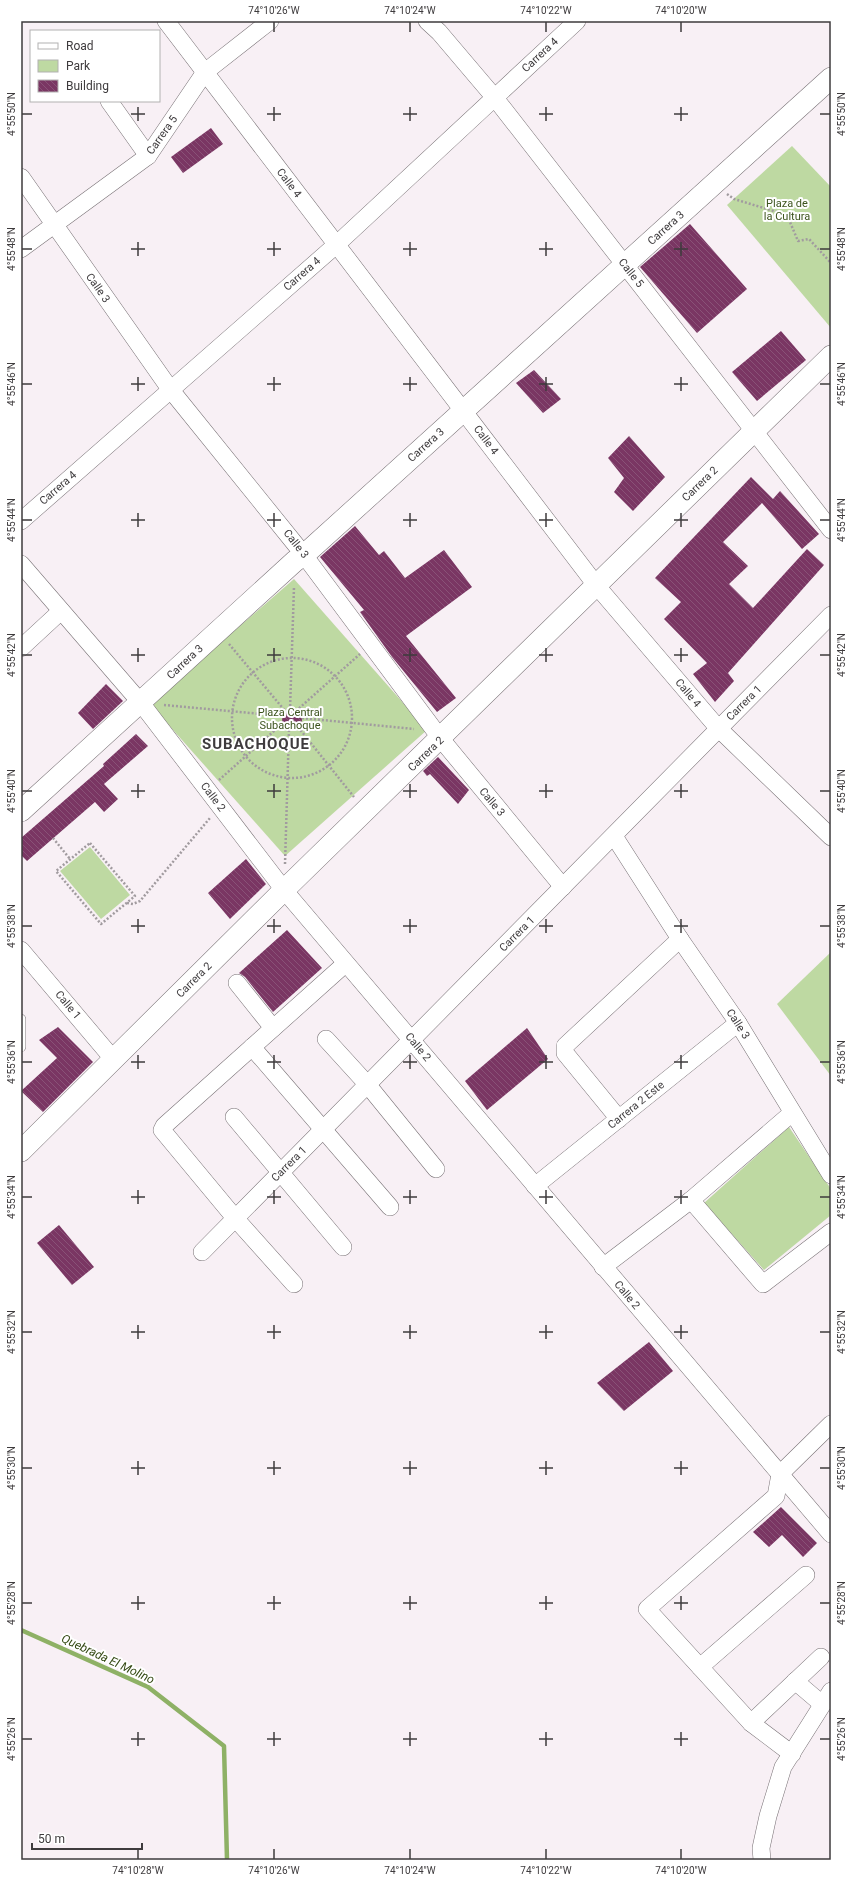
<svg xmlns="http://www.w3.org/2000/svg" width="852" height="1881" font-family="Roboto,sans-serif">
	<defs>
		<pattern id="building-back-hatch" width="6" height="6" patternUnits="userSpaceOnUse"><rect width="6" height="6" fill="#7a3663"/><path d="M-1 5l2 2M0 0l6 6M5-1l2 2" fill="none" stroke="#895277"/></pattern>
	</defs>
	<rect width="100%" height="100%" fill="#f8f0f5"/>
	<g fill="#bed9a2">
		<polygon points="792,146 831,187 831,328 727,205"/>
		<polygon points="294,579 427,730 285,856 150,704"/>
		<polygon points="90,847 130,895 101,919 60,871"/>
		<polygon points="831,952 831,1076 777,1004"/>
		<polygon points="789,1127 831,1189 831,1215 764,1270 704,1203"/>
	</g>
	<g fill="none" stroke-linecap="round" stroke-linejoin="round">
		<polyline stroke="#8eb165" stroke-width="4.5" points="21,1630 148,1687 224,1746 227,1860"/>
	</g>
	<g fill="url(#building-back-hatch)">
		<polygon points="211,128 223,144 183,173 171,157"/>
		<polygon points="690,224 747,289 697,333 640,267"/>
		<polygon points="781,331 806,360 757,401 732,372"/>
		<polygon points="534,370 561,399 543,413 516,383"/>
		<polygon points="629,436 665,477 633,511 614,492 624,478 608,458"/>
		<polygon points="751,477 773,499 780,491 819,534 802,549 762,503 723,542 748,566 729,584 753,608 807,549 824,565 728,673 734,681 715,702 693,674 707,663 664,619 681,602 655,578"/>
		<polygon points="355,526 379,555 384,551 405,578 444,550 472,587 406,636 456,698 437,712 392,657 360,612 364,610 320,557"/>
		<polygon points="106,684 123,701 93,729 78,713"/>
		<circle cx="292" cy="720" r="10"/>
		<polygon points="136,734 148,746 104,784 118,799 104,812 95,802 27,861 21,855 21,838 104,766 103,764"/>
		<polygon points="438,757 469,790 458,804 430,774 427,776 423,771"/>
		<polygon points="246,859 266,884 230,919 208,893"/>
		<polygon points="287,930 322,968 273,1012 245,977 239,973"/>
		<polygon points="58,1027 93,1062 43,1112 21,1091 57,1058 39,1040"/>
		<polygon points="527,1028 548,1059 487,1110 465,1081"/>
		<polygon points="59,1225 94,1267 72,1285 37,1243"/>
		<polygon points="649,1342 673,1371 624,1411 597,1383"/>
		<polygon points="781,1507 817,1543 803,1557 782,1535 769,1547 753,1532"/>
	</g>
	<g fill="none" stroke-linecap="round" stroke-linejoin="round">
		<g stroke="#787175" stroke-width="10">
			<polyline id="service" points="21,1019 21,1047"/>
		</g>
		<g stroke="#787175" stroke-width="18">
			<g id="minor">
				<polyline points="166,21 596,585 718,728 831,837"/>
				<polyline points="427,21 439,32 495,98 831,530"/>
				<polyline points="109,101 148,156"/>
				<polyline points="21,177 170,389 304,555 441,739 563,887"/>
				<polyline points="21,249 148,156 205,72 270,21"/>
				<polyline points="21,521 336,245 577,21"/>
				<polyline points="21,564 141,703 284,890 831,1534"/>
				<polyline points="21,648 61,611"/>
				<polyline points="614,836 680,939 738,1023 831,1175"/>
				<polyline points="21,950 114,1060"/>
				<polyline points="237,983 273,1028"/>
				<polyline points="326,1039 367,1084 436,1169"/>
				<polyline points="252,1047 390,1207"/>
				<polyline points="234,1117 343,1247"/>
				<polyline points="619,1119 565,1053 565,1046 680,939"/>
				<polyline points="535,1186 738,1023"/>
				<polyline points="691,1200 763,1284 831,1232"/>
				<polyline points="202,1252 831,615"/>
				<polyline points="603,1267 691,1200 792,1113"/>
				<polyline points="294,1284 235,1218 162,1130 164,1126 345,964"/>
				<polyline points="700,1667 806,1575"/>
				<polyline points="795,1681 822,1704"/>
				<polyline points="751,1723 821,1657"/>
				<polyline points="792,1754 751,1723 647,1609 776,1496 780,1474 831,1424"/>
				<polyline points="762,1860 761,1848 768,1816 783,1767 831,1691"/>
			</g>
		</g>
		<g stroke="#787175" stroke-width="22">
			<g id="tertiary">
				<polyline points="21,811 295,561 304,555 831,78"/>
				<polyline points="21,1151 284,890 831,356"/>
			</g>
		</g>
		<g stroke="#a19b9f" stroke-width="2.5" stroke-dasharray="2 2" stroke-linecap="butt">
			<polyline points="727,194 734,199 787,215 798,241 809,239 831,263"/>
			<polyline points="229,644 286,712"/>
			<circle cx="292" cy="718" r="60"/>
			<polyline points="164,705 283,716"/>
			<polyline points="290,710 294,587"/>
			<polyline points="296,711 360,654"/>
			<polyline points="302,718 414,729"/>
			<polyline points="298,727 354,797"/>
			<polyline points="219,780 283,723"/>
			<polyline points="53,838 70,859"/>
			<polygon points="90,843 135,896 101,924 56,871"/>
			<polyline points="285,864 289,729"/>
			<polyline points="127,903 133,904 140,901 210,818"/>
		</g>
		<use href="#service" stroke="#fff" stroke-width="9"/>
		<use href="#minor" stroke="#fff" stroke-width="17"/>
		<use href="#tertiary" stroke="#fff" stroke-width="21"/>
	</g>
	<path fill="none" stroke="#3e3b3d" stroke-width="1.5" d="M274 22V32M410 22V32M546 22V32M681 22V32M138 107V121M274 107V121M410 107V121M546 107V121M681 107V121M22 114H32M131 114H145M267 114H281M403 114H417M539 114H553M674 114H688M820 114H830M138 242V256M274 242V256M410 242V256M546 242V256M681 242V256M22 249H32M131 249H145M267 249H281M403 249H417M539 249H553M674 249H688M820 249H830M138 377V391M274 377V391M410 377V391M546 377V391M681 377V391M22 384H32M131 384H145M267 384H281M403 384H417M539 384H553M674 384H688M820 384H830M138 513V527M274 513V527M410 513V527M546 513V527M681 513V527M22 520H32M131 520H145M267 520H281M403 520H417M539 520H553M674 520H688M820 520H830M138 648V662M274 648V662M410 648V662M546 648V662M681 648V662M22 655H32M131 655H145M267 655H281M403 655H417M539 655H553M674 655H688M820 655H830M138 784V798M274 784V798M410 784V798M546 784V798M681 784V798M22 791H32M131 791H145M267 791H281M403 791H417M539 791H553M674 791H688M820 791H830M138 919V933M274 919V933M410 919V933M546 919V933M681 919V933M22 926H32M131 926H145M267 926H281M403 926H417M539 926H553M674 926H688M820 926H830M138 1055V1069M274 1055V1069M410 1055V1069M546 1055V1069M681 1055V1069M22 1062H32M131 1062H145M267 1062H281M403 1062H417M539 1062H553M674 1062H688M820 1062H830M138 1190V1204M274 1190V1204M410 1190V1204M546 1190V1204M681 1190V1204M22 1197H32M131 1197H145M267 1197H281M403 1197H417M539 1197H553M674 1197H688M820 1197H830M138 1325V1339M274 1325V1339M410 1325V1339M546 1325V1339M681 1325V1339M22 1332H32M131 1332H145M267 1332H281M403 1332H417M539 1332H553M674 1332H688M820 1332H830M138 1461V1475M274 1461V1475M410 1461V1475M546 1461V1475M681 1461V1475M22 1468H32M131 1468H145M267 1468H281M403 1468H417M539 1468H553M674 1468H688M820 1468H830M138 1596V1610M274 1596V1610M410 1596V1610M546 1596V1610M681 1596V1610M22 1603H32M131 1603H145M267 1603H281M403 1603H417M539 1603H553M674 1603H688M820 1603H830M138 1732V1746M274 1732V1746M410 1732V1746M546 1732V1746M681 1732V1746M22 1739H32M131 1739H145M267 1739H281M403 1739H417M539 1739H553M674 1739H688M820 1739H830M138 1849V1859M274 1849V1859M410 1849V1859M546 1849V1859M681 1849V1859"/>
	<g text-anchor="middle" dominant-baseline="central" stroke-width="4" stroke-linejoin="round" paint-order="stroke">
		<g font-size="11" fill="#3e3b3d" stroke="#fff">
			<text transform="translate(540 55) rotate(-43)">Carrera 4</text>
			<text transform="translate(162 135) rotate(-55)">Carrera 5</text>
			<text transform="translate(289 183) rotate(53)">Calle 4</text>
			<text transform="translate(666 228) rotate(-42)">Carrera 3</text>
			<text transform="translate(631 273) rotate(52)">Calle 5</text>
			<text transform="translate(302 274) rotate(-41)">Carrera 4</text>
			<text transform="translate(98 288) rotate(55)">Calle 3</text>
			<text transform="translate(486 440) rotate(53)">Calle 4</text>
			<text transform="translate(426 445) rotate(-42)">Carrera 3</text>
			<text transform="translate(700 484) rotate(-44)">Carrera 2</text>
			<text transform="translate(58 488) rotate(-41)">Carrera 4</text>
			<text transform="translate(296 544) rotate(52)">Calle 3</text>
			<text transform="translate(185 662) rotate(-43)">Carrera 3</text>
			<text transform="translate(688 693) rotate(50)">Calle 4</text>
			<text transform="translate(744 703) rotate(-45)">Carrera 1</text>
			<text transform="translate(426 754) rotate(-44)">Carrera 2</text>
			<text transform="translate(213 797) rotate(53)">Calle 2</text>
			<text transform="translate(492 802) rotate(50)">Calle 3</text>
			<text transform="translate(517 934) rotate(-45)">Carrera 1</text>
			<text transform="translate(194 980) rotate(-45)">Carrera 2</text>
			<text transform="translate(68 1005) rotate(50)">Calle 1</text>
			<text transform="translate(738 1024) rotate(57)">Calle 3</text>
			<text transform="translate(418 1047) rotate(50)">Calle 2</text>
			<text transform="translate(636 1105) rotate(-39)">Carrera 2 Este</text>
			<text transform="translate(289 1164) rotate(-45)">Carrera 1</text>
			<text transform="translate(627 1295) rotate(50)">Calle 2</text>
		</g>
		<g font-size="11" fill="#3c531d" stroke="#fff">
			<text x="787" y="203">Plaza de<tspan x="787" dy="13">la Cultura</tspan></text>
			<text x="290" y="712">Plaza Central<tspan x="290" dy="13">Subachoque</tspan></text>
		</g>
		<g font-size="12" font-style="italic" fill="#314710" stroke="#fff">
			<text transform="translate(108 1659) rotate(25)">Quebrada El Molino</text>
		</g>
		<g font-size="15" font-weight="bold" letter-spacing="1" fill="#3e3b3d" stroke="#fff">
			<text x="256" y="744">SUBACHOQUE</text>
		</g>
	</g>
	<rect width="852" height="1881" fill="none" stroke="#ffffff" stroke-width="44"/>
	<rect x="30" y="30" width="130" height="72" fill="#ffffff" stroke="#b2b1b1"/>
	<rect x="38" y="43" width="20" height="6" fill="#ffffff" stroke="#b2b1b1"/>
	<text x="66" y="50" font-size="12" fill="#3e3b3d">Road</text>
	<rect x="38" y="60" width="20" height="12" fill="#bed9a2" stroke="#b2b1b1"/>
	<text x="66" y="70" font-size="12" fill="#3e3b3d">Park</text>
	<rect x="38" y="80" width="20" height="12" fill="url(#building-back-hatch)" stroke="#b2b1b1"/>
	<text x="66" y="90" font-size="12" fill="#3e3b3d">Building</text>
	<path d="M32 1843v6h110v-6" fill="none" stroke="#3e3b3d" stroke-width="2"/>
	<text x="38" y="1843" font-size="12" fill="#3e3b3d" stroke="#ffffff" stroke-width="3" paint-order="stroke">50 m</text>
	<rect x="22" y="22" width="808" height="1837" fill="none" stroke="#3e3b3d" stroke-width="1.5"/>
	<g font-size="10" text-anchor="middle" fill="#3e3b3d">
		<text x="274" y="14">74°10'26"W</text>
		<text x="410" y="14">74°10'24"W</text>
		<text x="546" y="14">74°10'22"W</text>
		<text x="681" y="14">74°10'20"W</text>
		<text transform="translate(11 114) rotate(-90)" y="4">4°55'50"N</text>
		<text transform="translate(841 114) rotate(-90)" y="4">4°55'50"N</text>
		<text transform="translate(11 249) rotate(-90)" y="4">4°55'48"N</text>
		<text transform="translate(841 249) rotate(-90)" y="4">4°55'48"N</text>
		<text transform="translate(11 384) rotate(-90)" y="4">4°55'46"N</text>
		<text transform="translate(841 384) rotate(-90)" y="4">4°55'46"N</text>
		<text transform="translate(11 520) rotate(-90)" y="4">4°55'44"N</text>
		<text transform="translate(841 520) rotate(-90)" y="4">4°55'44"N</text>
		<text transform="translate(11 655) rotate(-90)" y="4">4°55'42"N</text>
		<text transform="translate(841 655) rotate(-90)" y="4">4°55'42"N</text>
		<text transform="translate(11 791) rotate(-90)" y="4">4°55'40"N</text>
		<text transform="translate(841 791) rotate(-90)" y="4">4°55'40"N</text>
		<text transform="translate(11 926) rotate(-90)" y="4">4°55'38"N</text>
		<text transform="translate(841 926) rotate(-90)" y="4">4°55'38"N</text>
		<text transform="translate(11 1062) rotate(-90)" y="4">4°55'36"N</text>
		<text transform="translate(841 1062) rotate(-90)" y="4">4°55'36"N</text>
		<text transform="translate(11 1197) rotate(-90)" y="4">4°55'34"N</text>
		<text transform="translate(841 1197) rotate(-90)" y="4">4°55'34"N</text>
		<text transform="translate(11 1332) rotate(-90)" y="4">4°55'32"N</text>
		<text transform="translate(841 1332) rotate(-90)" y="4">4°55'32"N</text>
		<text transform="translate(11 1468) rotate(-90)" y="4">4°55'30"N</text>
		<text transform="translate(841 1468) rotate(-90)" y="4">4°55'30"N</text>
		<text transform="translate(11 1603) rotate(-90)" y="4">4°55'28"N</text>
		<text transform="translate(841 1603) rotate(-90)" y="4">4°55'28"N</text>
		<text transform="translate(11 1739) rotate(-90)" y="4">4°55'26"N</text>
		<text transform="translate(841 1739) rotate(-90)" y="4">4°55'26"N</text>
		<text x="138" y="1874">74°10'28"W</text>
		<text x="274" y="1874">74°10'26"W</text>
		<text x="410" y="1874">74°10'24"W</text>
		<text x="546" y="1874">74°10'22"W</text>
		<text x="681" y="1874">74°10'20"W</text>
	</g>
</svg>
